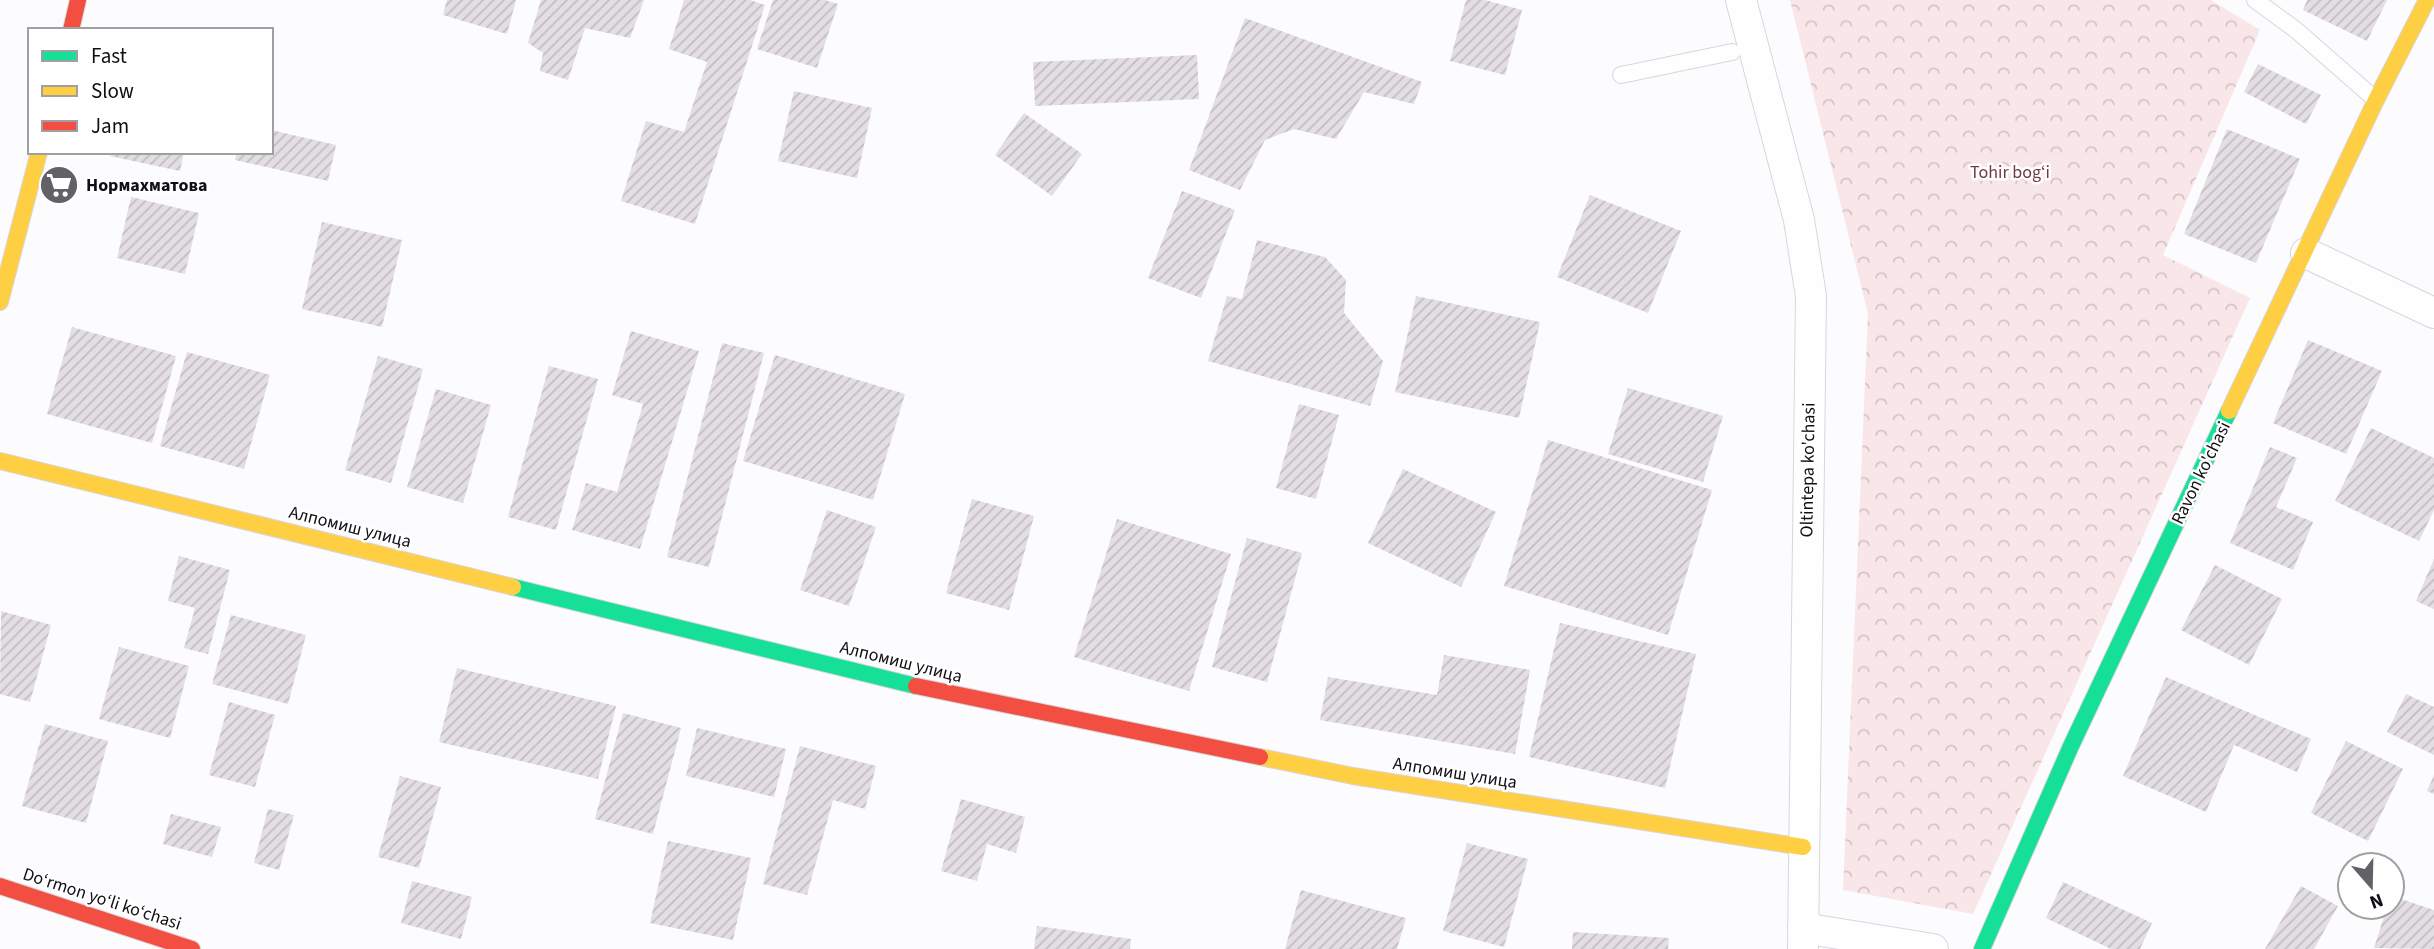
<svg xmlns="http://www.w3.org/2000/svg" width="2434" height="949" font-family="'Source Sans 3',sans-serif">
	<defs>
		<pattern id="forest-crowns" width="20" height="18" patternUnits="userSpaceOnUse" patternTransform="scale(1.75)"><rect width="20" height="18" fill="#f9e6e9"/><path d="M2 6a3 3 0 1 1 6 0M12 15a3 3 0 1 1 6 0" fill="none" stroke="#d4c4c7"/></pattern>
		<pattern id="building-hatch" width="6" height="6" patternUnits="userSpaceOnUse" patternTransform="scale(1.75)"><rect width="6" height="6" fill="#e3dee2"/><path d="M-1 1l2-2M0 6l6-6M5 7l2-2" fill="none" stroke="#c2bdc1"/></pattern>
	</defs>
	<rect width="100%" height="100%" fill="#fcfbfd"/>
	<polygon fill="url(#forest-crowns)" points="1790,0 2211,0 2260,30 2163,255 2250,298 1973,914 1843,890 1868,314"/>
	<g fill="url(#building-hatch)">
		<polygon points="447,0 516,0 507,34 443,15"/>
		<polygon points="541,0 644,0 630,38 585,28 568,80 540,71 543,53 528,43"/>
		<polygon points="684,0 750,0 765,5 695,224 621,201 646,121 684,132 707,62 669,49"/>
		<polygon points="773,0 825,0 838,4 817,68 757,49"/>
		<polygon points="1466,0 1485,0 1522,10 1505,75 1450,61"/>
		<polygon points="2307,0 2387,0 2367,41 2303,10"/>
		<polygon points="1245,18 1422,82 1414,104 1364,92 1336,139 1294,129 1265,140 1240,190 1189,170"/>
		<polygon points="1197,55 1199,99 1035,106 1033,62"/>
		<polygon points="2258,64 2321,95 2306,124 2244,92"/>
		<polygon points="794,91 872,108 857,178 778,161"/>
		<polygon points="1024,113 1082,154 1052,196 995,155"/>
		<polygon points="2227,129 2300,159 2256,263 2184,234"/>
		<polygon points="271,130 336,145 328,181 235,160 237,152 271,152"/>
		<polygon points="111,152 184,152 180,171 110,156"/>
		<polygon points="1182,191 1235,210 1201,298 1148,278"/>
		<polygon points="1590,195 1681,231 1648,313 1557,277"/>
		<polygon points="131,197 199,213 185,274 117,258"/>
		<polygon points="322,222 402,240 382,327 302,309"/>
		<polygon points="1257,240 1325,257 1346,280 1344,313 1383,361 1370,406 1208,361 1227,296 1242,299"/>
		<polygon points="1416,296 1540,322 1519,418 1395,392"/>
		<polygon points="72,327 176,356 152,443 47,414"/>
		<polygon points="631,331 699,351 640,549 572,530 586,483 617,492 643,404 612,395"/>
		<polygon points="2308,340 2382,371 2346,454 2273,423"/>
		<polygon points="722,343 764,353 709,567 667,557"/>
		<polygon points="187,352 270,375 244,469 160,446"/>
		<polygon points="775,355 905,394 873,500 743,461"/>
		<polygon points="378,356 423,369 391,483 345,470"/>
		<polygon points="549,366 598,379 556,530 508,517"/>
		<polygon points="1628,388 1723,416 1703,482 1608,454"/>
		<polygon points="436,389 491,405 463,503 407,487"/>
		<polygon points="1299,404 1339,415 1316,499 1276,488"/>
		<polygon points="2371,428 2434,458 2434,510 2419,541 2335,501"/>
		<polygon points="1548,440 1712,490 1668,635 1504,586"/>
		<polygon points="2270,447 2297,458 2276,507 2313,522 2293,570 2230,543"/>
		<polygon points="1403,469 1496,512 1461,587 1368,543"/>
		<polygon points="972,499 1034,516 1009,610 946,593"/>
		<polygon points="827,510 876,527 849,606 800,590"/>
		<polygon points="1117,519 1231,554 1189,691 1074,657"/>
		<polygon points="1247,538 1302,553 1267,682 1212,667"/>
		<polygon points="179,556 230,570 208,654 184,648 195,608 168,601"/>
		<polygon points="2434,559 2434,609 2416,601"/>
		<polygon points="2215,565 2282,599 2249,665 2181,630"/>
		<polygon points="1,611 51,625 30,702 0,694"/>
		<polygon points="231,615 306,635 288,704 212,684"/>
		<polygon points="1560,623 1696,654 1665,788 1529,757"/>
		<polygon points="119,647 189,666 170,738 99,719"/>
		<polygon points="1444,655 1530,670 1515,754 1320,720 1328,677 1437,695"/>
		<polygon points="457,668 616,706 598,779 439,742"/>
		<polygon points="2166,677 2311,739 2297,772 2234,745 2206,812 2123,776"/>
		<polygon points="2406,694 2434,707 2434,755 2387,732"/>
		<polygon points="229,702 275,715 255,787 209,775"/>
		<polygon points="623,713 681,728 653,834 595,819"/>
		<polygon points="45,724 108,741 86,823 22,806"/>
		<polygon points="697,728 786,749 774,797 686,776"/>
		<polygon points="2346,741 2403,769 2368,841 2311,813"/>
		<polygon points="800,746 876,766 865,809 833,800 807,895 763,884"/>
		<polygon points="2434,775 2434,794 2427,791"/>
		<polygon points="400,776 441,787 419,868 378,857"/>
		<polygon points="961,799 1025,817 1016,853 987,844 977,881 941,871"/>
		<polygon points="268,809 294,815 279,870 254,863"/>
		<polygon points="171,814 221,827 212,857 163,844"/>
		<polygon points="668,841 751,858 733,940 650,923"/>
		<polygon points="1467,843 1528,859 1504,947 1443,931"/>
		<polygon points="412,881 472,897 461,939 401,923"/>
		<polygon points="2063,882 2152,923 2140,949 2111,949 2046,918"/>
		<polygon points="2301,886 2338,906 2314,949 2265,949"/>
		<polygon points="1301,890 1406,918 1397,949 1285,949"/>
		<polygon points="2392,896 2434,910 2434,949 2374,948 2387,907 2392,907"/>
		<polygon points="1037,926 1131,939 1130,949 1034,949"/>
		<polygon points="1573,932 1669,938 1668,949 1572,949"/>
	</g>
	<g fill="none" stroke-linecap="round" stroke-linejoin="round">
		<g stroke="#d9d6db" stroke-width="18">
			<g id="lane">
				<polyline points="2255,0 2296,30 2376,100"/>
				<polyline points="1621,75 1732,52"/>
			</g>
		</g>
		<g stroke="#d9d6db" stroke-width="32">
			<g id="street">
				<polyline points="1741,0 1799,220 1811,296 1803,949"/>
				<polyline points="2306,253 2434,313"/>
				<polyline points="1803,928 1933,949"/>
			</g>
		</g>
		<g stroke="#d9d6db" stroke-width="18">
			<g id="fast">
				<polyline points="513,587 916,686"/>
				<polyline points="1982,949 2071,746 2229,411"/>
			</g>
		</g>
		<g stroke="#d9d6db" stroke-width="18">
			<g id="slow">
				<polyline points="0,302 39,152"/>
				<polyline points="2229,411 2376,100 2427,0"/>
				<polyline points="0,461 513,587"/>
				<polyline points="1260,757 1353,776 1803,847"/>
			</g>
		</g>
		<g stroke="#d9d6db" stroke-width="18">
			<g id="jam">
				<polyline points="71,30 78,0"/>
				<polyline points="916,686 1260,757"/>
				<polyline points="0,886 192,949"/>
			</g>
		</g>
		<use href="#lane" stroke="#fffeff" stroke-width="16"/>
		<use href="#street" stroke="#fffeff" stroke-width="30"/>
		<use href="#fast" stroke="#16e098" stroke-width="16"/>
		<use href="#slow" stroke="#ffcf43" stroke-width="16"/>
		<use href="#jam" stroke="#f24e42" stroke-width="16"/>
	</g>
	<defs>
		<g id="supermarket-disc" transform="scale(2.0125)"><circle r="9.5" fill="#646166" stroke="#fff"/><path d="M-6-5.5h2.5l.6 2H6L4.5 2H-2.5L-4.4-4H-6ZM-1.5 3.2a1.3 1.3 0 1 0 .1 0ZM3 3.2a1.3 1.3 0 1 0 .1 0Z" fill="#fff"/></g>
	</defs>
	<g fill-rule="evenodd">
		<use href="#supermarket-disc" x="59" y="185"/>
	</g>
	<g text-anchor="middle" dominant-baseline="central" stroke-width="5" stroke-linejoin="round" paint-order="stroke">
		<g font-size="18" fill="#733a45" stroke="#fff">
			<text x="2010" y="172">Tohir bog‘i</text>
		</g>
		<g font-size="18" font-weight="bold" fill="#120e15" stroke="#fff" text-anchor="start">
			<text x="86" y="185">Нормахматова</text>
		</g>
		<g font-size="18" fill="#120e15" stroke="#fff">
			<text transform="translate(1808 470) rotate(-89)">Oltintepa ko'chasi</text>
			<text transform="translate(2201 473) rotate(-64)">Ravon ko'chasi</text>
			<text transform="translate(350 527) rotate(14)">Алпомиш улица</text>
			<text transform="translate(901 662) rotate(14)">Алпомиш улица</text>
			<text transform="translate(1455 773) rotate(9)">Алпомиш улица</text>
			<text transform="translate(102 899) rotate(18)">Do‘rmon yo‘li ko‘chasi</text>
		</g>
	</g>
	<rect x="28" y="28" width="245" height="126" fill="#ffffff" stroke="#a09fa1" stroke-width="2"/>
	<rect x="42" y="51" width="35" height="10" fill="#16e098" stroke="#a09fa1" stroke-width="2"/>
	<text x="91" y="63" font-size="21" fill="#120e15">Fast</text>
	<rect x="42" y="86" width="35" height="10" fill="#ffcf43" stroke="#a09fa1" stroke-width="2"/>
	<text x="91" y="98" font-size="21" fill="#120e15">Slow</text>
	<rect x="42" y="121" width="35" height="10" fill="#f24e42" stroke="#a09fa1" stroke-width="2"/>
	<text x="91" y="133" font-size="21" fill="#120e15">Jam</text>
	<g transform="translate(2371 886) rotate(160)"><circle r="33" fill="#ffffff" stroke="#a09fa1" stroke-width="2"/>
	<path d="M0-5L12 26L0 18L-12 26Z" fill="#646166"/>
	<text y="-10" font-size="19" font-weight="bold" text-anchor="middle" fill="#120e15">N</text>
	</g>
</svg>
